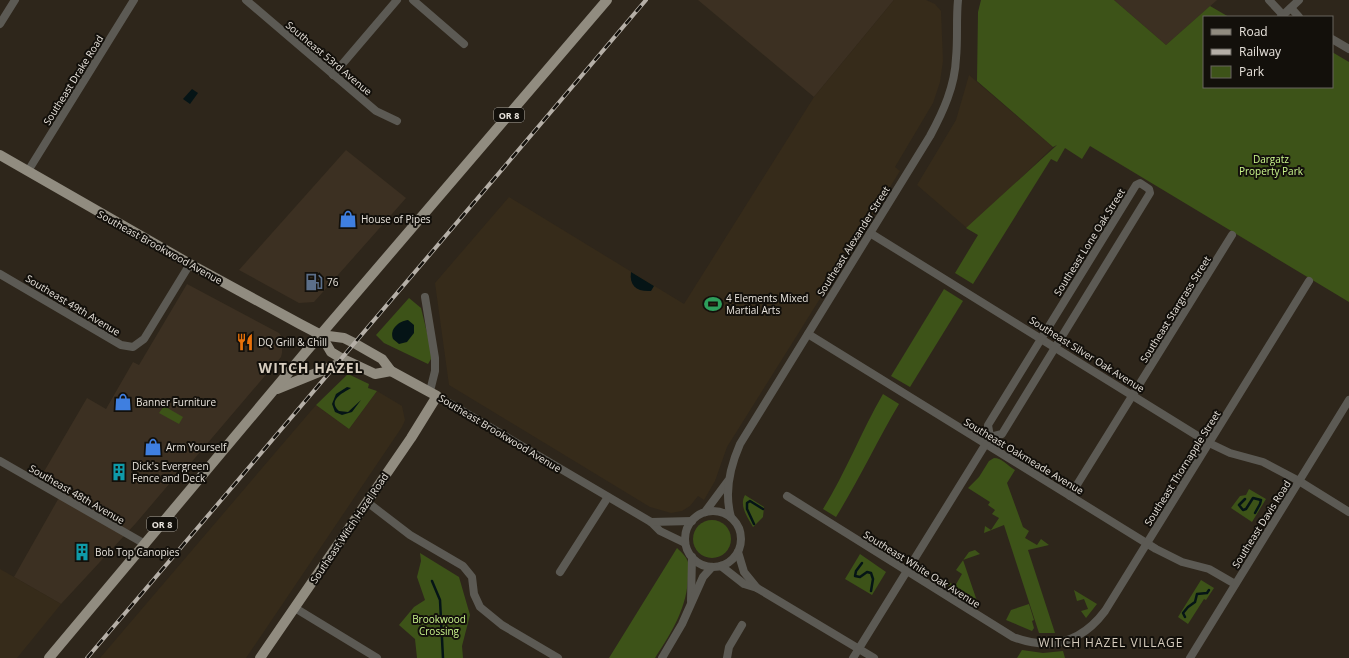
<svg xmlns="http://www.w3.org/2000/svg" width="1349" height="658" font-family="'Open Sans',sans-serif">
	<rect width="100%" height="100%" fill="#2e261b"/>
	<g fill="#3c3022">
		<polygon points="698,0 894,0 814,97"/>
		<polygon points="1114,0 1217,0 1166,45"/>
		<polygon points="346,150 406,198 385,222 314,302 299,303 239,270"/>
		<polygon points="187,284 279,333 282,337 282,353 281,357 172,485 170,483 136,523 61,604 14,577 65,487 42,475 87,398 106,409 133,362 139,365"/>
	</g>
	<g fill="#362b1a">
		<polygon points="894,0 926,0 935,4 941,11 943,61 940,82 933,103 895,167 900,171 727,447 715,481 704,500 698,496 690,506 682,511 671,513 650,507 449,385 435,283 509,197 684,304 814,97"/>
		<polygon points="969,75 1053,147 968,229 917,185 956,120"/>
		<polygon points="377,391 402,406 405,420 402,427 246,658 100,658 316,405 349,429"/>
		<polygon points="0,569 61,604 17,658 0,658"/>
	</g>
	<g fill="#3d5318">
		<polygon points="981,0 1114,0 1166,45 1210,6 1229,17 1204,17 1204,87 1332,87 1332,52 1349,62 1349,302 1090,146 1082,159 1065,148 1057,162 1051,159 973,284 955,273 978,235 966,228 1057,145 1053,147 977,81 978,12"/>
		<polygon points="944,289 963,301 910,387 891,376"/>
		<polygon points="409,298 421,308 431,349 431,359 428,364 384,343 376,335"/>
		<polygon points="348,374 369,384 368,388 377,391 349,429 316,405"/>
		<path d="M883 394 899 404C877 441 859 480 836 517L823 509C846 472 861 432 883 394Z"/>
		<polygon points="164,406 183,417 179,424 159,413"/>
		<path d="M994 458C1002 458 1008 466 1015 470L1007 483 1023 527 1029 531 1025 538 1037 545 1041 539 1049 545 1028 550 1055 633H1039L1004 525 984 533 985 526 991 530 999 518 992 514 995 510 988 505 990 502 968 488 979 477 989 461Z"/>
		<polygon points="1249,489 1266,499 1252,522 1231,508 1240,496 1246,495"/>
		<path d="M745 495 764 507 763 517 753 527C747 516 739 506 745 495Z"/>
		<circle cx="712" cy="539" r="19"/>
		<path d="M677 548C681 552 686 556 688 562 689 566 689 571 688 575 688 606 672 632 655 658H609Z"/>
		<polygon points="975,550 980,554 963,560 978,604 947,585 949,582 955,586 962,574 956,570 969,552"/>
		<polygon points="420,553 459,577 470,615 462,646 463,658 417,658 415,639 399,625 414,607 425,600 417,577 421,561"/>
		<polygon points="860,554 886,572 872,595 845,579"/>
		<polygon points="1201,580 1214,588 1206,600 1204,599 1188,624 1178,617"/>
		<polygon points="1074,590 1097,604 1086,618 1081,611 1088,609 1084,599 1077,601"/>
		<polygon points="1029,604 1034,620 1032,621 1034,628 1032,631 1006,620 1011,610"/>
		<polygon points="1022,650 1043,653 1063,651 1065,658 1017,658"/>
	</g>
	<g fill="#051416">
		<polygon points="192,89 198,93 190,104 183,99"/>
		<path d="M631 272 654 286 651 291C637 292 629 286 631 272Z"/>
		<path d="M408 320 414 325V333L407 342 399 344 393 339C389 329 399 321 408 320Z"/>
		<path d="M347 387 351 388C343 393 327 400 339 411L348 412 361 400 352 412 342 415 335 412 332 404 336 394Z"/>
	</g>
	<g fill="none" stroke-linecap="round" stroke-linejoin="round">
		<g stroke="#051416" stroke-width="2.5">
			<polyline points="1245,499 1239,505 1243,510 1246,509 1253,498 1261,500 1260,504 1255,513"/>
			<polyline points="754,524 747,509 747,503 750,501 763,509"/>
			<polyline points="862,563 856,571 855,576 860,577 867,572 871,573 873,579 871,591"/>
			<polyline points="432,581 440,600 443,658"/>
			<polyline points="1185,617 1183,613 1188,607 1195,602 1197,594 1207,593 1209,590"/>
		</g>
		<g stroke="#5c5a54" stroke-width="8">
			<polyline points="246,0 376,111 397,121"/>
			<polyline points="413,0 464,44"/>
			<polyline points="1269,0 1283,15"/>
			<polyline points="1291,8 1299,17"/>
			<polyline points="1281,17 1299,0"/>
			<polyline points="0,24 15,0"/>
			<polyline points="1332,39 1349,49"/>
			<polyline points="333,75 397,0"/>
			<polyline points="28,171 134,0"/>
			<polyline points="870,233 1209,443 1230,453 1263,462 1299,481 1349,512"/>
			<polyline points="0,274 121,345 133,347 144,339 190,264"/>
			<polyline points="425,297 435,358 435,371 430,391"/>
			<polyline points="808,334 1156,549 1182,562 1209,569 1235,584"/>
			<polyline points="437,396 651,522 660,531 685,543"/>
			<polyline points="0,461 145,544"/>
			<path d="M787 496 1013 637C1050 651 1081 643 1105 611L1309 281"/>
			<polyline points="1070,496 1232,235"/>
			<polyline points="367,502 410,535 463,566 472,577 474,594 480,607 502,625 558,658"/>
			<circle cx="713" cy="539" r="28"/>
			<polyline points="705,512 728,481"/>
			<path d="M731 517C724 493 730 467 740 444L930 136C943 112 955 86 956 58 958 39 956 19 958 0"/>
			<polyline points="651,522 692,521"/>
			<polyline points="738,552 744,572 757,588"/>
			<polyline points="721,566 744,584 757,588 874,658"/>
			<polyline points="560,572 608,497"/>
			<polyline points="691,601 692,557"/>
			<polyline points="295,608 377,658"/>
			<polyline points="662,658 682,624 703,577 712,567"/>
			<polyline points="727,658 729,647 742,625"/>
			<polyline points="853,658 990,437 988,425 1136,185 1140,183 1149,189 1150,193 1002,434 990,437"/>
			<polyline points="1190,658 1349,400"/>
		</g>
		<g stroke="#918c80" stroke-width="10">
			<polyline points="0,155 190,264 300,324 321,335 344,338 354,343 382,359 391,371 437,396 411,438 260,658"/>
			<polyline points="321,335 331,352 341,358 375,374 391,371"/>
			<polyline points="277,389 336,365 358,367"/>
			<polyline points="49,658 304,354 607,0"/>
		</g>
		<g stroke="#b5afa7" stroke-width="4">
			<polyline id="rail" points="87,658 646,0"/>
		</g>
		<use href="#rail" stroke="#13100b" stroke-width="2.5" stroke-dasharray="8" stroke-linecap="butt"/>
	</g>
	<defs>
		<g id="shop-bare" transform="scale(1.38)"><path d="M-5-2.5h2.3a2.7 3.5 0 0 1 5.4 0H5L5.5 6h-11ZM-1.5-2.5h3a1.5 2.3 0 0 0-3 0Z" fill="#3f7fe0" stroke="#13100b" stroke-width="2.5" paint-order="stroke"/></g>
		<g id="fuel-bare" transform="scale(1.38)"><path d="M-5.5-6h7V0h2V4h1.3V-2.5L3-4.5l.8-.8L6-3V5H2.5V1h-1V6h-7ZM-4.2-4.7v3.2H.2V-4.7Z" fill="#5c6f8a" stroke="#13100b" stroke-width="2.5" paint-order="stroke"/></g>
		<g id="stadium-bare" transform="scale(1.38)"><path d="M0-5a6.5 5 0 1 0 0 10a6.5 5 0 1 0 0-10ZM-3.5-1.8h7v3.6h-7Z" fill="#2e9e5b" stroke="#13100b" stroke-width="2.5" paint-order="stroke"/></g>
		<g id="restaurant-bare" transform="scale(1.38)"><path d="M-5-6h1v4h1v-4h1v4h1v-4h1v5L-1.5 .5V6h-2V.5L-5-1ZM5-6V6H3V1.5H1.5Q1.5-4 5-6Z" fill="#e8710a" stroke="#13100b" stroke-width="2.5" paint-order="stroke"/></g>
		<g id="building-bare" transform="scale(1.38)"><path d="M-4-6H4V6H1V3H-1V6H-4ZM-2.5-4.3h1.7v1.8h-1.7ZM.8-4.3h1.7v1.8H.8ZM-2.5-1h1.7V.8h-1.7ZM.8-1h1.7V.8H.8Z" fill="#0f9aa8" stroke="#13100b" stroke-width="2.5" paint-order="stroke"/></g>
	</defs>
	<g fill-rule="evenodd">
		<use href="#shop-bare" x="348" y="219"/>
		<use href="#fuel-bare" x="314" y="282"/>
		<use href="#stadium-bare" x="713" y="304"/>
		<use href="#restaurant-bare" x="245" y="342"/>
		<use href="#shop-bare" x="123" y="402"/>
		<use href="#shop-bare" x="153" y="447"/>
		<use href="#building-bare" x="119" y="472"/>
		<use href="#building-bare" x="82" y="552"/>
	</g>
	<g text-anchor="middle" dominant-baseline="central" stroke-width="4" stroke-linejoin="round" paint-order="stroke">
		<g fill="#13100b" stroke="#a8a49d" stroke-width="1">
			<rect x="494" y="108" width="30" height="14" rx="3"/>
			<rect x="147" y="517" width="30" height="14" rx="3"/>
		</g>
		<g font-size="9" font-weight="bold" fill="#e8e3dc">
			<text x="509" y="115">OR 8</text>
			<text x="162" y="524">OR 8</text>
		</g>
		<g font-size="10" fill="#e8e3dc" stroke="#13100b">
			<text transform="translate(329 58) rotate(40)">Southeast 53rd Avenue</text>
			<text transform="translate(73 80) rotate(-58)">Southeast Drake Road</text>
			<text transform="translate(853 241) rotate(-58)">Southeast Alexander Street</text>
			<text transform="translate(1089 242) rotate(-58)">Southeast Lone Oak Street</text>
			<text transform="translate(160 247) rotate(29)">Southeast Brookwood Avenue</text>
			<text transform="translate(73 305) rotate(31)">Southeast 49th Avenue</text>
			<text transform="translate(1175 309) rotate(-58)">Southeast Stargrass Street</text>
			<text transform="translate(1087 354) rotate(32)">Southeast Silver Oak Avenue</text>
			<text transform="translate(500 433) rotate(31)">Southeast Brookwood Avenue</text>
			<text transform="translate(1024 456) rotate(31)">Southeast Oakmeade Avenue</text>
			<text transform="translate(1182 468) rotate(-58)">Southeast Thornapple Street</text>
			<text transform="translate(77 494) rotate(30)">Southeast 48th Avenue</text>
			<text transform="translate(1261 524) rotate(-58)">Southeast Davis Road</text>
			<text transform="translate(349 528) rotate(-56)">Southeast Witch Hazel Road</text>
			<text transform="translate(922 569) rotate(32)">Southeast White Oak Avenue</text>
		</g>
		<g font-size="10" fill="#caf68d" stroke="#13100b">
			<text x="1271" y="159">Dargatz<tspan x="1271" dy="12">Property Park</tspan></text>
			<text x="439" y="619">Brookwood<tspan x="439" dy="12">Crossing</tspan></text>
		</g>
		<g font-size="10" fill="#e8e3dc" stroke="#13100b" text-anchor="start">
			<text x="361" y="219">House of Pipes</text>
			<text x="327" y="282">76</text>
			<text x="726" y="298">4 Elements Mixed<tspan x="726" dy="12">Martial Arts</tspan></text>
			<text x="258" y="342">DQ Grill &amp; Chill</text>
			<text x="136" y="402">Banner Furniture</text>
			<text x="166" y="447">Arm Yourself</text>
			<text x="132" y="466">Dick's Evergreen<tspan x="132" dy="12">Fence and Deck</tspan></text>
			<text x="95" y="552">Bob Top Canopies</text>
		</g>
		<g font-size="12" letter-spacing="1" fill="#d7cdbf" stroke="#13100b">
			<text x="1111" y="642">WITCH HAZEL VILLAGE</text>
		</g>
		<g font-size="14" font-weight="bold" letter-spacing="1" fill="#d7cdbf" stroke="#13100b">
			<text x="311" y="367">WITCH HAZEL</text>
		</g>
	</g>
	<rect x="1203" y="16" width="130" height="72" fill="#13100b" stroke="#68645f"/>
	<rect x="1211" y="29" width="20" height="6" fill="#918c80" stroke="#68645f"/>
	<text x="1239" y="36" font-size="12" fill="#e8e3dc">Road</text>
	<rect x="1211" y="49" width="20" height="6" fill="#b5afa7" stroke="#68645f"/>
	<text x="1239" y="56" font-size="12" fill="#e8e3dc">Railway</text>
	<rect x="1211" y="66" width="20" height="12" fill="#3d5318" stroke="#68645f"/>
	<text x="1239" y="76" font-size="12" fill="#e8e3dc">Park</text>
</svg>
